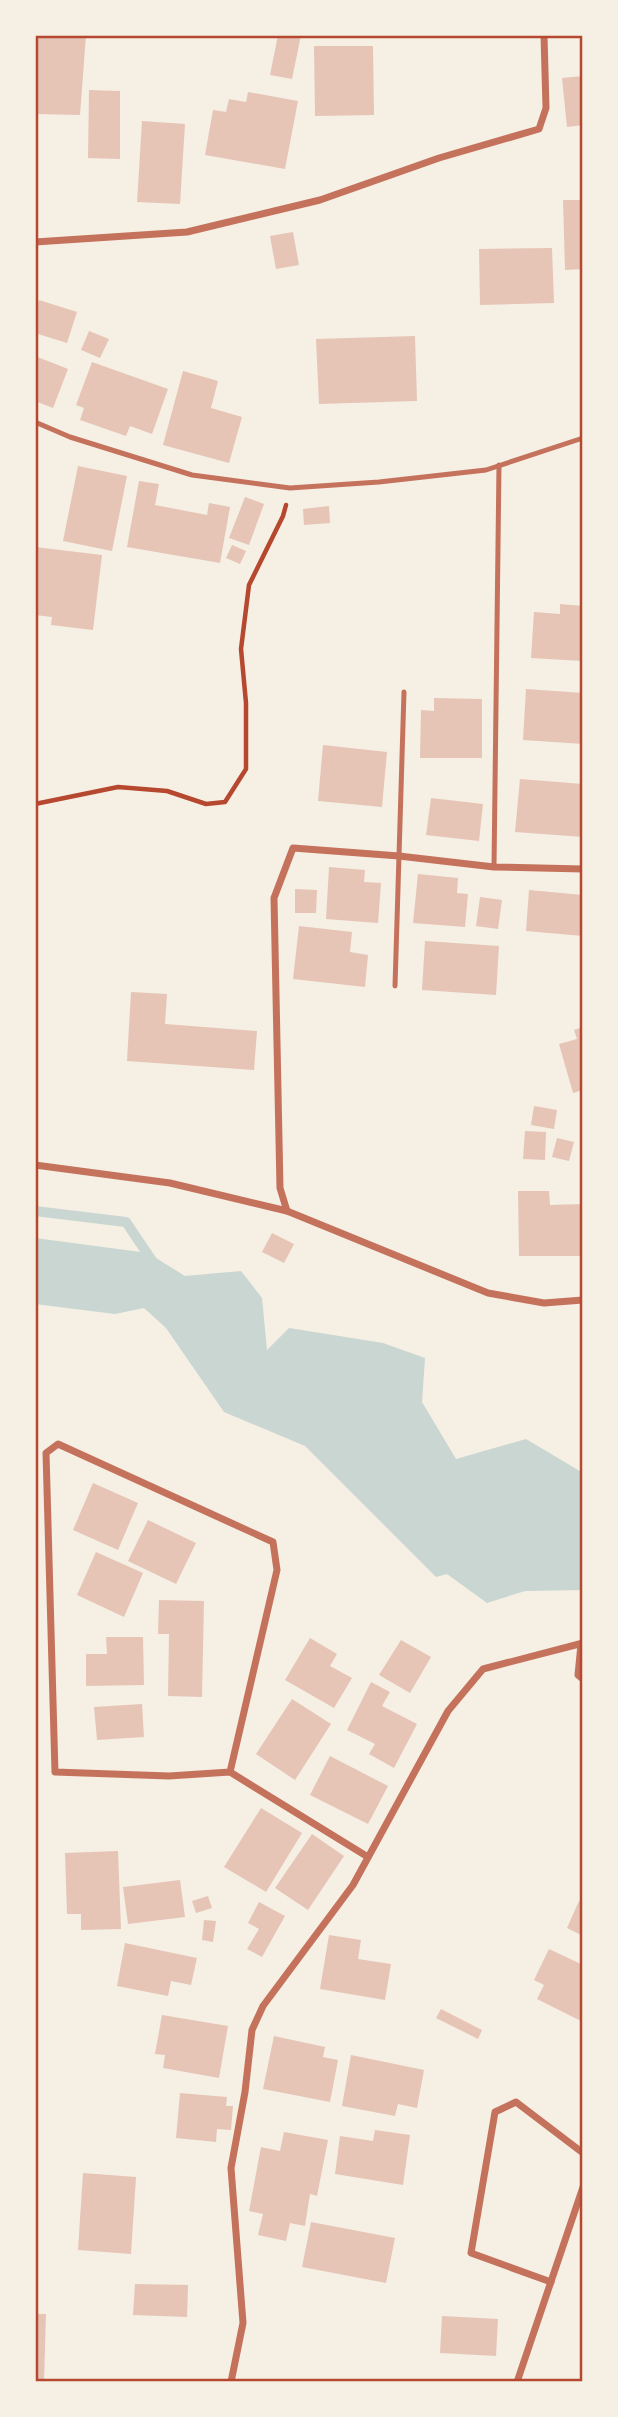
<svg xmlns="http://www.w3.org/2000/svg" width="618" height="2417" font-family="'Noto Sans',sans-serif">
	<rect width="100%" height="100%" fill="#f6efe4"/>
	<polygon fill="#c9d6d2" points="35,1238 148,1253 185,1276 241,1271 262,1298 267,1350 289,1328 383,1343 425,1358 422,1402 456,1459 526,1439 583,1473 583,1590 525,1591 487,1603 447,1574 436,1577 305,1446 224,1412 166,1328 144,1308 115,1314 35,1304"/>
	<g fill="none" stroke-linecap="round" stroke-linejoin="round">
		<polyline stroke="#c9d6d2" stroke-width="10" points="35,1211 126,1222 155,1265"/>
	</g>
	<g fill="#e6c5b7">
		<polygon points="86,35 80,115 35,114 35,38"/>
		<polygon points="278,35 301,35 292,79 270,75"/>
		<polygon points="314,46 373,46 374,115 315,116"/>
		<polygon points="583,76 583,125 567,127 562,78"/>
		<polygon points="89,90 120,91 120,159 88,158"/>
		<polygon points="248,92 298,101 285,169 205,155 213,110 226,112 229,99 246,102"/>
		<polygon points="142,121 185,124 180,204 137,202"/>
		<polygon points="563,200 583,200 583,269 565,270"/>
		<polygon points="293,232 299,265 276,269 270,236"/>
		<polygon points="552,248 554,303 480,305 479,249"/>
		<polygon points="39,300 77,312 67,343 35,333 35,312"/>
		<polygon points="89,331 109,339 100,358 81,350"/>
		<polygon points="415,336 417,401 319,404 316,339"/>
		<polygon points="35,356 68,369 53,408 35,401"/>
		<polygon points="92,362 168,389 152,434 130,426 126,436 80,420 84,408 76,405"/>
		<polygon points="183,371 218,381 211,408 242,417 229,463 163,445"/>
		<polygon points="78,466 127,476 112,551 63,541"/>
		<polygon points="139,481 159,484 155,505 207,515 209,503 230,507 220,563 127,547"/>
		<polygon points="245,497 264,504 249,545 229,538"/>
		<polygon points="329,506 330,523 304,525 303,509"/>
		<polygon points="232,545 246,551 240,564 226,558"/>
		<polygon points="35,547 102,555 93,630 51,625 52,617 35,615"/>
		<polygon points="560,604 583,606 583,661 531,658 534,612 560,614"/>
		<polygon points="526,689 583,693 583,744 523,740"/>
		<polygon points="434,698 482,699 482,758 420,758 421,710 434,711"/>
		<polygon points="323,745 387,752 382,807 318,801"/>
		<polygon points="520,779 583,784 583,837 515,832"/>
		<polygon points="431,798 483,804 479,841 426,835"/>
		<polygon points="329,867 365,870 364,882 381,883 378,923 326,919"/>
		<polygon points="418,874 458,878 457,893 468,894 465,927 413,923"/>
		<polygon points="295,889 317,890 316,913 295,913"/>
		<polygon points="529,890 583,895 583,936 526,931"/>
		<polygon points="480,897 502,900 498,929 476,926"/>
		<polygon points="299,926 352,932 350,952 368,955 365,987 293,979"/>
		<polygon points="425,941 499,946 496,995 422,990"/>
		<polygon points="131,992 167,994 165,1024 257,1031 254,1070 127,1061"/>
		<polygon points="583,1027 583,1090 573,1093 559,1044 577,1039 574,1030"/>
		<polygon points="534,1106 557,1110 554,1129 531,1125"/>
		<polygon points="525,1131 546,1132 545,1160 523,1159"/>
		<polygon points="557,1138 574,1142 569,1161 552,1157"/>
		<polygon points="518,1191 549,1191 550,1205 583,1204 583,1256 519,1256"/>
		<polygon points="272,1233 294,1244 284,1263 262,1252"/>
		<polygon points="93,1483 138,1503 118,1550 73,1530"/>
		<polygon points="148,1520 196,1543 176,1584 128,1561"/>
		<polygon points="96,1552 143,1573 124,1617 77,1595"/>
		<polygon points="159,1600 204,1601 202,1697 168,1696 169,1634 158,1634"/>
		<polygon points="106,1637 143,1637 144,1685 86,1686 86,1654 107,1654"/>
		<polygon points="310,1638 337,1654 330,1666 352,1678 334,1708 285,1680"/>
		<polygon points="401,1640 431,1657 410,1693 379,1675"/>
		<polygon points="371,1682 390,1692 382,1706 417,1724 394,1768 369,1754 375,1744 347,1730"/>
		<polygon points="292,1699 331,1724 295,1780 256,1754"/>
		<polygon points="142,1704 144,1737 97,1740 94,1707"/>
		<polygon points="330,1756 388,1786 368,1824 310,1795"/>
		<polygon points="261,1808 302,1833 266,1892 224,1867"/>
		<polygon points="312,1834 344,1856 308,1910 275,1888"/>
		<polygon points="118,1851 121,1929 81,1930 81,1914 67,1914 65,1853"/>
		<polygon points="180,1880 185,1917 128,1924 123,1887"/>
		<polygon points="208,1896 212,1908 196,1913 192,1901"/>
		<polygon points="579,1901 583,1903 583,1936 567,1928"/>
		<polygon points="259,1902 285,1916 262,1957 247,1949 259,1929 248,1923"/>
		<polygon points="204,1920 216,1921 213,1942 202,1940"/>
		<polygon points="329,1935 361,1940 358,1959 391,1964 385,2000 320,1989"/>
		<polygon points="125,1943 197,1958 191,1985 171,1981 168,1996 117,1986"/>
		<polygon points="549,1949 583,1965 583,2022 537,1999 544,1985 534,1980"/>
		<polygon points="441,2009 482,2030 478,2039 436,2018"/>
		<polygon points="162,2015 228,2026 219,2078 163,2068 165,2055 155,2054"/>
		<polygon points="274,2036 325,2047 323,2057 338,2060 330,2102 263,2089"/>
		<polygon points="351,2055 424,2070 417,2108 398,2104 395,2116 342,2106"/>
		<polygon points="180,2093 227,2097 226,2106 233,2106 231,2130 217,2129 216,2142 176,2138"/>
		<polygon points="375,2130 410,2135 403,2185 335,2174 340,2136 373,2141"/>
		<polygon points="284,2132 328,2140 317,2196 310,2194 305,2226 290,2223 286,2241 258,2235 263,2214 249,2211 261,2147 280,2151"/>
		<polygon points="83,2173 136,2177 131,2254 78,2250"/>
		<polygon points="311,2222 395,2238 386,2283 302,2267"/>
		<polygon points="135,2284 188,2285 187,2317 133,2315"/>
		<polygon points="35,2314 46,2314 44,2382 35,2382"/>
		<polygon points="442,2316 498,2319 496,2356 440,2353"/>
	</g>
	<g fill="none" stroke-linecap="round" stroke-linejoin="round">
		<polyline stroke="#b5482f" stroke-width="4.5" points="35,804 118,787 167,791 206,804 225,802 246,769 246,703 241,649 249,585 283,516 286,505"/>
		<g stroke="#c5725c" stroke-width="5">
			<polyline points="35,422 70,437 192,475 290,488 379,482 486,470 583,438"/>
			<polyline points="494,867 499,465"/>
			<polyline points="395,986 404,692"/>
		</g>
		<g stroke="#c5725c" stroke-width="7">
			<polyline points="35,242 187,232 320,200 439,158 539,129 546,108 544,35"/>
			<polyline points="35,1165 170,1183 287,1211 488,1293 544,1303 583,1300"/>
			<polyline points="287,1211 280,1188 274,898 293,848 399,856 494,867 583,869"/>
			<polyline points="581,1644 578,1675 583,1679"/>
			<polyline points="230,1772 277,1570 273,1542 58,1444 46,1453 55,1772 169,1776 230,1772 368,1857"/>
			<polyline points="551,2282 471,2253 495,2112 516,2102 583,2153"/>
			<polyline points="231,2382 243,2323 231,2168 245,2092 252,2030 263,2006 353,1885 448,1711 483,1669 583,1643"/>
			<polyline points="517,2382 583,2187"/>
		</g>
	</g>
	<rect width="618" height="2417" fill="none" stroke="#f6efe4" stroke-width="74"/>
	<rect x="37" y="37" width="544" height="2343" fill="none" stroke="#b5482f" stroke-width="2.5"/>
</svg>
